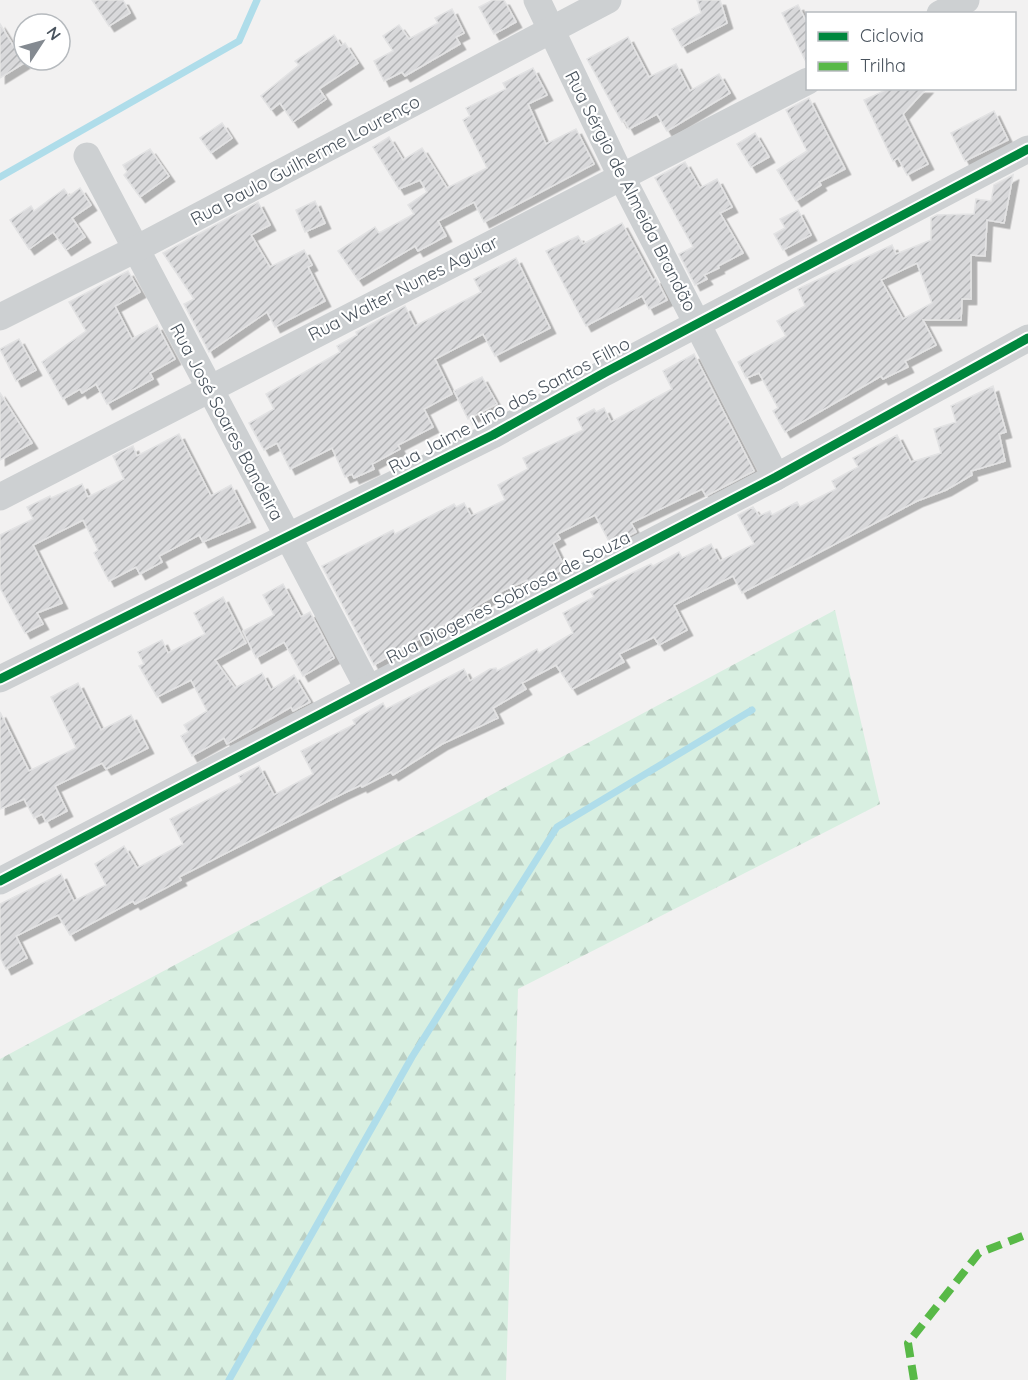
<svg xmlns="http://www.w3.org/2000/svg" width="1028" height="1380" font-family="Quicksand,sans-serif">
	<defs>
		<pattern id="forest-firs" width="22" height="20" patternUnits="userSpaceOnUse" patternTransform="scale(1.5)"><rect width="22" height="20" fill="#d8efe1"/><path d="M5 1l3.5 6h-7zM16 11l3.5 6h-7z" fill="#bbcfc3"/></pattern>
		<pattern id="building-hatch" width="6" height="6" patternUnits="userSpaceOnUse" patternTransform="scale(1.5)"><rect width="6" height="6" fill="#d9d9db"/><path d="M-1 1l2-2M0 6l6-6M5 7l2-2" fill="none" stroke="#b2b3b5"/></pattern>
		<filter id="shadow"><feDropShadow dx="5.5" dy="5.5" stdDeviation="0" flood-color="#0004"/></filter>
	</defs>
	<rect width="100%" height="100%" fill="#f2f1f1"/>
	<polygon fill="url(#forest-firs)" points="835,610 880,804 518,989 506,1380 0,1380 0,1059"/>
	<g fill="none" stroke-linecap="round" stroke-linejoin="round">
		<g stroke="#afddea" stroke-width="7">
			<polyline points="0,177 239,41 257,0"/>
			<polyline points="229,1380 412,1057 557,827 752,710"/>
		</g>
	</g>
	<g fill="url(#building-hatch)" stroke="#e3e3e4" stroke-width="1.5" fill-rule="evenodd" filter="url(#shadow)">
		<polygon points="92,0 123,0 130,13 109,26"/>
		<polygon points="493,0 504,0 516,22 494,34 479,7"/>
		<polygon points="697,0 720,0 727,23 682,47 672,29 701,13"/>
		<polygon points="798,5 807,23 807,64 782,13"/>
		<polygon points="452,9 464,33 456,37 460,44 405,76 402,72 384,81 374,61 393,51 383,36 399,25 409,39 438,23 435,18"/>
		<polygon points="0,24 24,63 0,78"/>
		<polygon points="334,35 341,46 345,43 358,63 319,89 326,99 293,122 280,103 271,110 261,96 299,65 295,61"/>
		<polygon points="628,37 649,77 676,64 690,91 719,74 730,93 667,131 657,114 629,129 624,120 622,122 587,59"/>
		<polygon points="533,68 547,95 528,104 546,144 576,129 594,164 484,222 474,202 438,221 446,236 418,251 415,246 358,280 338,251 375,227 379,233 414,214 408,205 427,192 420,180 399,189 373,147 389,137 403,160 422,148 447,188 487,168 463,120 470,116 466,108 506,89 503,83"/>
		<polygon points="890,88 927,88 903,114 928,164 907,175 898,158 893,161 864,100"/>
		<polygon points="809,98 845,169 819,182 821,185 796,201 777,170 807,151 786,110"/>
		<polygon points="994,111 1008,140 965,161 951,133"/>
		<polygon points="222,123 232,138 211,153 200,138"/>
		<polygon points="755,133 769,157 751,167 737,144"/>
		<polygon points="150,149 169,176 140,197 124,175 127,172 123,165"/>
		<polygon points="685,162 700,188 717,179 732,207 720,213 743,253 718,266 719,268 704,275 707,279 695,285 679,254 693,247 655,178"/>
		<path d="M1013 175 1004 223 987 220 985 256 971 255V299H962L961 320H923L936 345 905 361 908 367 883 379 881 376 785 432 773 411 778 408 759 373 746 378 738 362 786 336 777 321 805 306 798 289 892 245 896 254 931 240V218L937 215 974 214 976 199 991 201 994 185ZM917 263 932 303 903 319 881 280Z"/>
		<polygon points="80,188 91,205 72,218 85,237 66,250 53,232 29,249 10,220 31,206 34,211 64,189 69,196"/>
		<polygon points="315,201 325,223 305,232 296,210"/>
		<polygon points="258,202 270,225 251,235 270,267 304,250 312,265 308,267 325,301 275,327 267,312 209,352 184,304 194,299 163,253"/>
		<polygon points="798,210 811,235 783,250 774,234 785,228 780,219"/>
		<polygon points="622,223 653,280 656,278 667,300 649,309 642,296 586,326 546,251 578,236 583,244"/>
		<polygon points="516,258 550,328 495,356 483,334 435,359 452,394 424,409 433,427 398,445 400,449 372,464 374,469 354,478 352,474 345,477 332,448 290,469 277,443 264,450 249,423 274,409 266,394 340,352 337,346 357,335 356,332 405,306 415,326 481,292 474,279"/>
		<polygon points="128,271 140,292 115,306 132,339 157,325 175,359 150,373 153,379 107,404 96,384 82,393 80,389 63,399 42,362 86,331 69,302"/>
		<polygon points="19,339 36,370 16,381 0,349"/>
		<polygon points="694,354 754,471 706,496 702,489 631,523 636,532 611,545 595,515 557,534 560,539 553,543 565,568 530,586 527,580 504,590 374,665 322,566 393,530 395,534 454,504 456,507 464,503 471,516 505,500 498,485 528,469 523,458 583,430 577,418 594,409 596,412 604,408 611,422 672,389 663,371"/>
		<polygon points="482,377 497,404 468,419 454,391"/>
		<polygon points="993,386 1006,432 999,434 1005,461 971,471 972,475 946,490 917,501 742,593 733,576 674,605 687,630 659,645 654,637 619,654 624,662 572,689 556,665 522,683 526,689 493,708 498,718 442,744 393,775 391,772 362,787 361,785 342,794 179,877 181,880 135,904 133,901 70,935 58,915 16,936 27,958 6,969 0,957 0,904 61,874 74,901 106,885 95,864 124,846 137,868 183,844 170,819 242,782 239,776 259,766 274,795 313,774 301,751 355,724 353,720 383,703 386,709 464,669 470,681 490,669 496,668 497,671 537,649 539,653 573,633 563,613 594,597 591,592 651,564 653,566 679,552 682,558 711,544 720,561 754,544 738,515 753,507 759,516 770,511 772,515 797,502 800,507 836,489 832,481 858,467 853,458 897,435 911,462 941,453 934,429 956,422 951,406"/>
		<polygon points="0,393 32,443 0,460"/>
		<polygon points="179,434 211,496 231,485 250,522 203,542 199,535 159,556 162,562 140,574 136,567 109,581 94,553 98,550 83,520 33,545 62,603 37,613 43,624 25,633 0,588 0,535 33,519 27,507 50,496 51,498 82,484 88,497 124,479 113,456 133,446 137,456"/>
		<polygon points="283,584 301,617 310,612 334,658 303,676 284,642 256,658 243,631 274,615 263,595"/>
		<polygon points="223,597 246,643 215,660 235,688 262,673 271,690 294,675 310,702 293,711 291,707 227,744 224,738 192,756 181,736 188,732 184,725 207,711 191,680 157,697 139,666 144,664 138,652 162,640 168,653 205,634 194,613"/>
		<polygon points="78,683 101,730 131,715 148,748 106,769 102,763 55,786 67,811 46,822 42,814 34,818 24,799 0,809 0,712 29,771 76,748 51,697"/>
	</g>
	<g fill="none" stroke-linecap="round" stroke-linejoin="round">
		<g stroke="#cdd0d2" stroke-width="27">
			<polyline points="537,0 621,176 776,477"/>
			<polyline points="940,14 966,0"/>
			<polyline points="87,156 368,688"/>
			<polyline points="0,317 136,249 608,0"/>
			<polyline points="0,497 808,81"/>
			<polyline points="0,679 493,435 604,373 1028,149"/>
			<polyline points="0,881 776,477 1028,338"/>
		</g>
		<polyline stroke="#58b947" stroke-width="8" stroke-dasharray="15 8" stroke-linecap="butt" points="914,1380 908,1343 979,1253 1028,1234"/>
		<g stroke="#fff" stroke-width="13">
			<g id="cycleway">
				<polyline points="0,679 493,435 604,373 1028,149"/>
				<polyline points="0,881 776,477 1028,338"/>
			</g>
		</g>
		<use href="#cycleway" stroke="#00873e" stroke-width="9"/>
	</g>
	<g text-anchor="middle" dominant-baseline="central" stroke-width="4.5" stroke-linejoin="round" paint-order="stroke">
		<g font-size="18" fill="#49535d" stroke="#fff">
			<text transform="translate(305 160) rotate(-28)">Rua Paulo Guilherme Lourenço</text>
			<text transform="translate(631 191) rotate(63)">Rua Sérgio de Almeida Brandão</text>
			<text transform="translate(403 288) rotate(-27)">Rua Walter Nunes Aguiar</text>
			<text transform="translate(509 405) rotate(-28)">Rua Jaime Lino dos Santos Filho</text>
			<text transform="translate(227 422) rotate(62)">Rua José Soares Bandeira</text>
			<text transform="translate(508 597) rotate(-27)">Rua Diogenes Sobrosa de Souza</text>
		</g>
	</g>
	<rect x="806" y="12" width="210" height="78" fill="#ffffff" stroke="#b6babe" stroke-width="1.5"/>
	<rect x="818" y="32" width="30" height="9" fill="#00873e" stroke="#b6babe" stroke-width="1.5"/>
	<text x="860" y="42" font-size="18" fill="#49535d">Ciclovia</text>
	<rect x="818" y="62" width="30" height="9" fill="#58b947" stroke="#b6babe" stroke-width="1.5"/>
	<text x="860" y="72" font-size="18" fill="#49535d">Trilha</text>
	<g transform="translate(42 42) rotate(54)"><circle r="28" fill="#ffffff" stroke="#b6babe" stroke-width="1.5"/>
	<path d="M0-4.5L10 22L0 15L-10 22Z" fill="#848a91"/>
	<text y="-9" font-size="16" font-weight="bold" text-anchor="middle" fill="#49535d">N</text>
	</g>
</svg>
